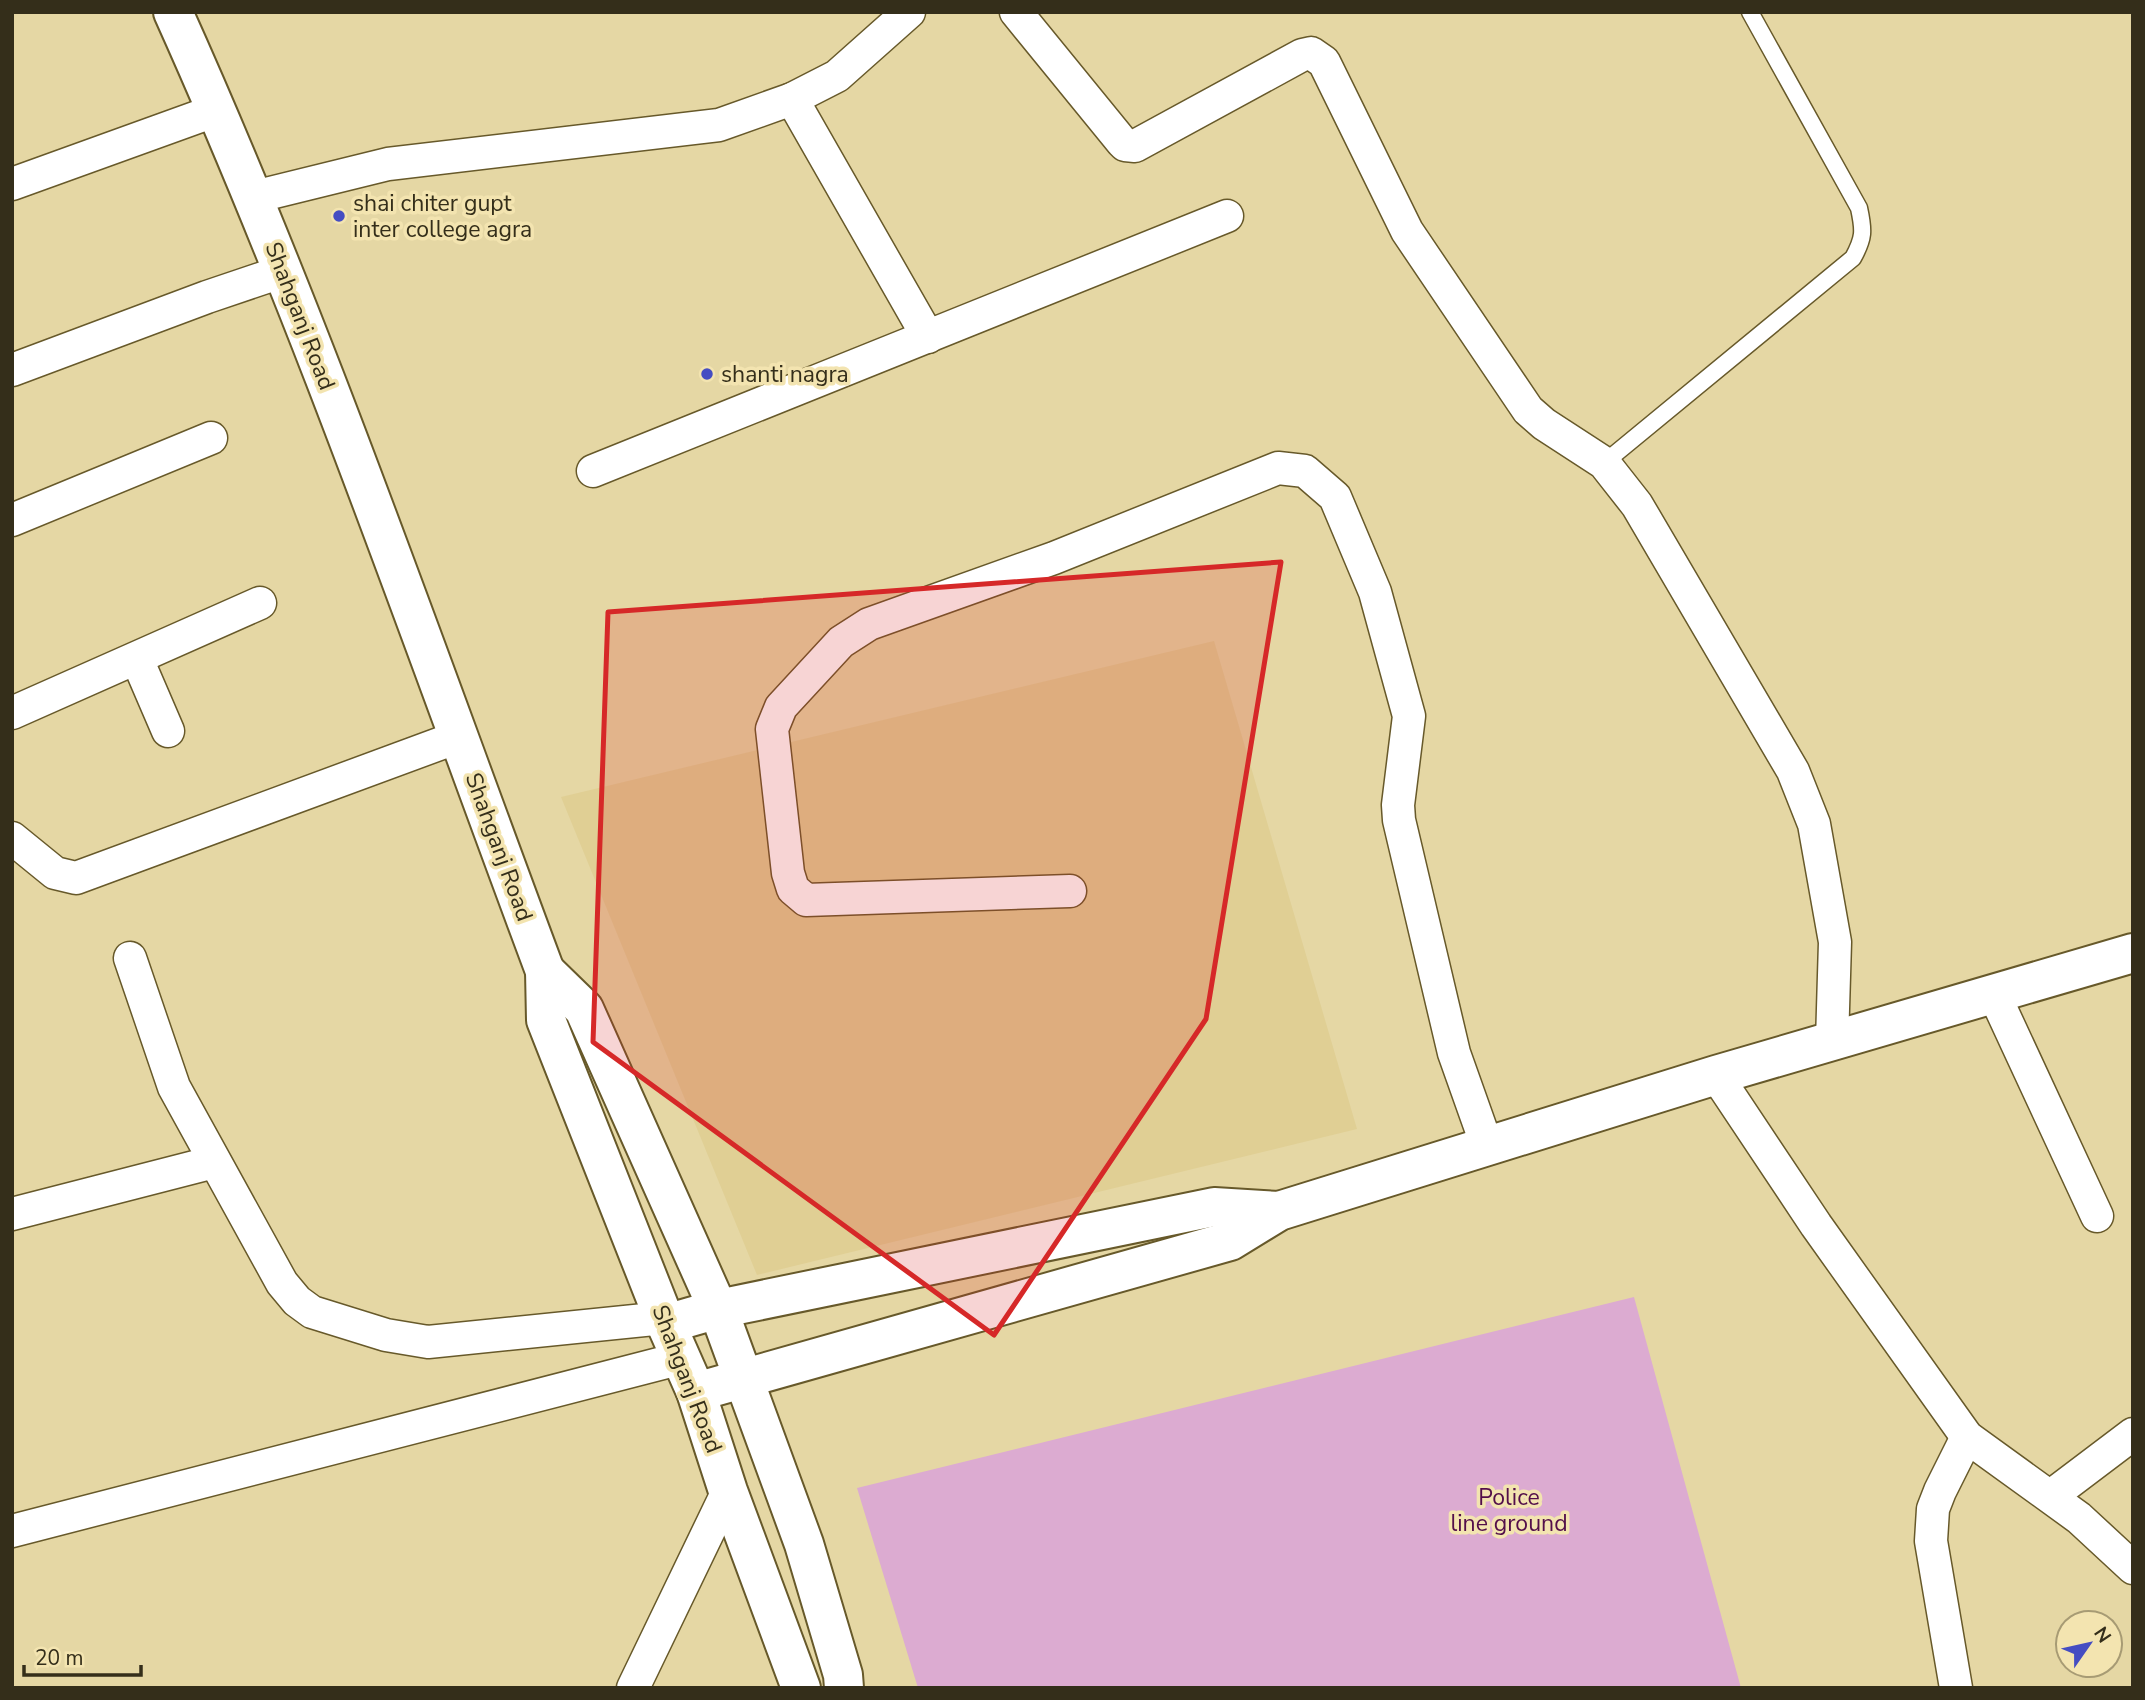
<svg xmlns="http://www.w3.org/2000/svg" width="2145" height="1700" font-family="'Nunito Sans',sans-serif">
	<rect width="100%" height="100%" fill="#e5d7a4"/>
	<polygon fill="#e0cf94" points="1214,641 1357,1129 757,1275 561,797"/>
	<polygon fill="#dcabd1" points="1634,1297 1741,1688 918,1688 857,1488"/>
	<g fill="none" stroke-linecap="round" stroke-linejoin="round">
		<g stroke="#67592a" stroke-width="19">
			<path id="service" d="M1604 463 1853 258C1864 238 1864 231 1859 208L1750 12"/>
		</g>
		<g stroke="#67592a" stroke-width="35">
			<g id="minor">
				<polyline points="1016,12 1122,142 1125,145 1135,146 1302,55 1311,53 1324,62 1407,231 1528,410 1544,424 1604,463 1637,505 1793,771 1814,824 1835,942 1832,1042"/>
				<polyline points="792,99 928,337"/>
				<polyline points="12,184 217,110"/>
				<polyline points="254,197 388,164 719,125 792,99 837,76 909,12"/>
				<polyline points="12,370 207,297 284,271"/>
				<polyline points="593,471 1227,216"/>
				<polyline points="12,520 211,438"/>
				<polyline points="137,659 168,731"/>
				<polyline points="12,713 260,603"/>
				<polyline points="12,838 55,873 76,878 458,737"/>
				<polyline points="1070,891 806,900 793,889 788,873 772,729 781,707 841,642 869,624 1054,558 1278,468 1305,471 1335,497 1375,592 1409,716 1398,805 1399,820 1454,1053 1487,1146"/>
				<polyline points="130,958 174,1087 282,1283 297,1301 312,1312 386,1335 428,1342 664,1318"/>
				<polyline points="1994,994 2097,1216"/>
				<polyline points="1716,1075 1816,1225 1967,1437 2079,1518 2133,1568"/>
				<polyline points="12,1214 214,1162"/>
				<polyline points="2051,1496 2133,1434"/>
				<polyline points="12,1531 682,1358"/>
				<polyline points="633,1688 728,1491"/>
				<polyline points="1956,1688 1931,1541 1933,1509 1940,1491 1967,1437"/>
			</g>
		</g>
		<g stroke="#67592a" stroke-width="42">
			<g id="secondary">
				<polyline points="666,1324 718,1309 1214,1207 1279,1211"/>
				<polyline points="696,1392 1230,1241 1279,1211 1716,1075 2133,953"/>
			</g>
		</g>
		<g stroke="#67592a" stroke-width="42">
			<g id="primary">
				<path d="M173 12C314 325 425 650 545 971L546 1020 666 1324 696 1392 728 1491 801 1688"/>
				<polyline points="545,971 584,1009 718,1309 804,1544 843,1675 844,1688"/>
			</g>
		</g>
		<use href="#service" stroke="#fff" stroke-width="16"/>
		<use href="#minor" stroke="#fff" stroke-width="32"/>
		<use href="#secondary" stroke="#fff" stroke-width="38"/>
		<use href="#primary" stroke="#fff" stroke-width="38"/>
	</g>
	<path fill="#d62828" fill-opacity="0.2" stroke="#d62828" stroke-width="5" stroke-linejoin="round" d="M1281 562 1206 1019 994 1335 593 1042 608 612Z"/>
	<g fill="#454dc2" stroke="#f3e4b0" stroke-width="2.5">
		<circle cx="339" cy="216" r="7"/>
		<circle cx="707" cy="374" r="7"/>
	</g>
	<g text-anchor="middle" dominant-baseline="central" stroke-width="7" stroke-linejoin="round" paint-order="stroke">
		<g font-size="23" fill="#342e1a" stroke="#f3e4b0" text-anchor="start">
			<text x="353" y="203">shai chiter gupt<tspan x="353" dy="26">inter college agra</tspan></text>
			<text x="721" y="374">shanti nagra</text>
		</g>
		<g font-size="23" fill="#342e1a" stroke="#f3e4b0">
			<text transform="translate(300 316) rotate(69)">Shahganj Road</text>
			<text transform="translate(499 847) rotate(70)">Shahganj Road</text>
			<text transform="translate(687 1379) rotate(69)">Shahganj Road</text>
		</g>
		<g font-size="23" fill="#530f4a" stroke="#f3e4b0">
			<text x="1509" y="1497">Police<tspan x="1509" dy="26">line ground</tspan></text>
		</g>
	</g>
	<rect width="2145" height="1700" fill="none" stroke="#342e1a" stroke-width="28"/>
	<g transform="translate(2089 1644) rotate(56)"><circle r="33" fill="#f3e4b0" stroke="#a79b74" stroke-width="2"/>
	<path d="M0-5L12 26L0 18L-12 26Z" fill="#454dc2"/>
	<text y="-10" font-size="19" font-weight="bold" text-anchor="middle" fill="#342e1a">N</text>
	</g>
	<path d="M24 1665v10h117v-10" fill="none" stroke="#342e1a" stroke-width="3.5"/>
	<text x="35" y="1665" font-size="21" fill="#342e1a" stroke="#f3e4b0" stroke-width="5" paint-order="stroke">20 m</text>
</svg>
